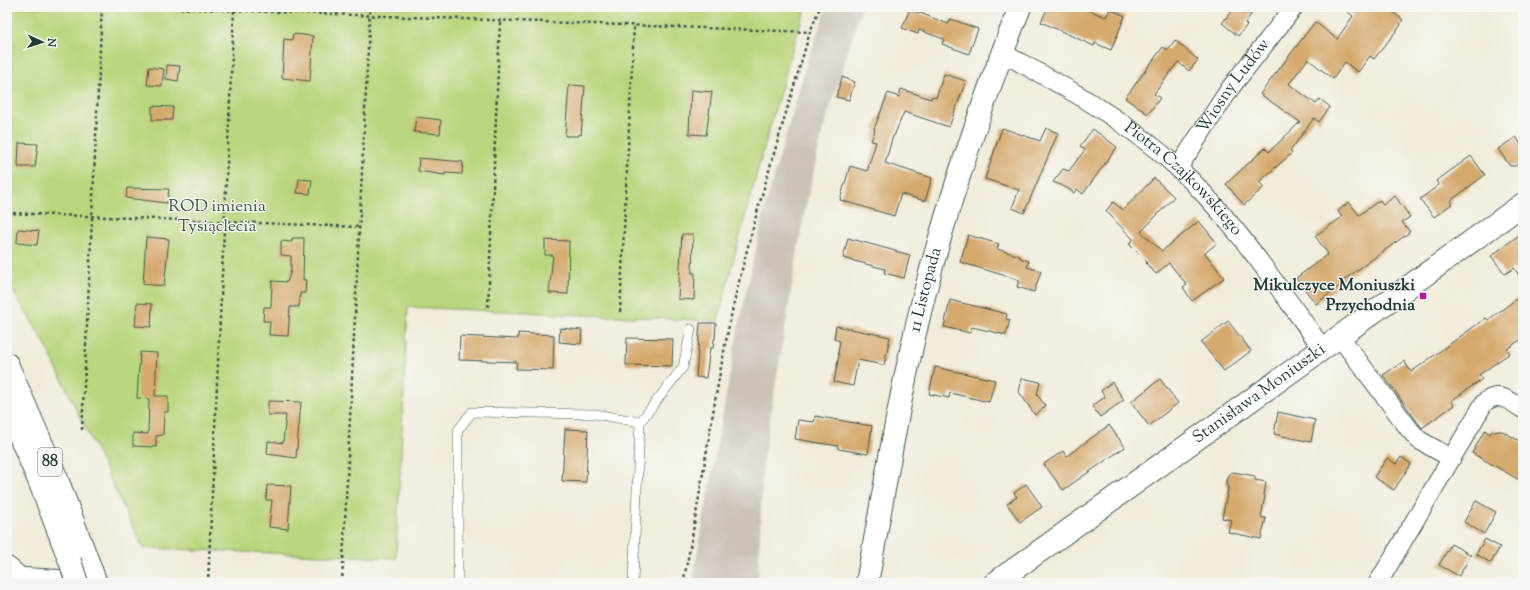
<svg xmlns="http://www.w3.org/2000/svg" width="1530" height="590" font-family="'Sorts Mill Goudy',serif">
	<rect width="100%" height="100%" fill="#f6f6f2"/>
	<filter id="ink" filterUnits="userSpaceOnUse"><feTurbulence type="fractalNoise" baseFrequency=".025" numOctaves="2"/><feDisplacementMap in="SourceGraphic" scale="8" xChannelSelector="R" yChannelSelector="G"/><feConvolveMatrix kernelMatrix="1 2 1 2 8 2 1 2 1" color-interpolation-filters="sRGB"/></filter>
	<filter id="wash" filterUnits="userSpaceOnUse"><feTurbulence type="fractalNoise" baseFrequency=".012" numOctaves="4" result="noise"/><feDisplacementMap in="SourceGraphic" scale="16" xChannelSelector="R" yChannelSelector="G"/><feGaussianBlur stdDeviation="0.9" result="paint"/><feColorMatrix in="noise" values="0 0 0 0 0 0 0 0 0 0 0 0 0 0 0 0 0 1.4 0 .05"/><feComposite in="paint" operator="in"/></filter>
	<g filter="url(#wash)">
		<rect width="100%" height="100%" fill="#f1ecda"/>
		<polygon fill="#cbc3b8" points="827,7 862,7 823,130 803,219 763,460 758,583 692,583 739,324 765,208 807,62"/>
		<path fill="#b9d67c" stroke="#6c8a58" d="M7 7H807L802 18C772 118 743 219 718 321L408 307 396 558 143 548 45 344 7 281Z"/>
		<g id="blocks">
			<g fill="#d5a86c">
				<polygon points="1048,7 1080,7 1106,17 1110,9 1125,16 1111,50 1095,43 1094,46 1041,22"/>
				<polygon points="1235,7 1256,7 1245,23 1247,25 1238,36 1222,23"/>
				<polygon points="1341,7 1387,7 1403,20 1400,24 1401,25 1374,59 1370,56 1358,72 1345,62 1333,79 1308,59 1289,84 1316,104 1320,99 1330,107 1319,122 1314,118 1290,151 1292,153 1259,182 1264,187 1244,205 1226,184 1265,148 1269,152 1300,122 1260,94 1315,22 1337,39 1353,16"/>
				<polygon points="910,9 948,24 951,19 978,29 969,54 942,44 944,39 919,30 918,34 902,28"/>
				<polygon points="293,34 313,36 310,81 282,78 284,39 292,40"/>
				<polygon points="1175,40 1198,60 1189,71 1178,62 1154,94 1160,98 1148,114 1125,98 1163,47 1168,50"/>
				<polygon points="167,65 180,66 178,81 166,79"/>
				<polygon points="149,67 164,69 162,86 147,85"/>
				<polygon points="944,74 966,81 949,127 904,112 894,136 893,136 885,163 932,178 925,201 901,194 894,216 840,200 850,166 867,171 876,142 871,141 875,130 874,129 888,93 899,97 901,89 931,99 932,96 936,98"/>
				<polygon points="842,77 855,82 849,100 836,97"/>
				<polygon points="569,85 585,86 581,135 578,134 578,136 565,136"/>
				<polygon points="691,90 712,92 706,135 689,134"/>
				<polygon points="152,106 173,107 172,120 152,120"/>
				<polygon points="416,117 441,120 440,134 414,132"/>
				<polygon points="1002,128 1040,141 1046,128 1058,133 1024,213 1012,208 1019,190 985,179"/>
				<polygon points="1093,129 1117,147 1083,194 1077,189 1074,193 1067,188 1053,182 1063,169 1069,171 1077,160 1085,150 1080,146"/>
				<polygon points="1516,137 1523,147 1523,160 1515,166 1510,166 1498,149"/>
				<polygon points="19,143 38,144 35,167 18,167"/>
				<polygon points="1471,156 1485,175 1450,201 1452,204 1434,217 1420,199 1439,185 1436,181"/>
				<polygon points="419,158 463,162 462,174 445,173 445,175 418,171"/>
				<polygon points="1154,178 1174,197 1141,232 1162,251 1199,221 1217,243 1205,253 1224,278 1192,301 1183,287 1187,285 1169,263 1156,274 1146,263 1147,262 1129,244 1133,239 1106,211 1113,202 1123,210"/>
				<polygon points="299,179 312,180 310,194 297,193"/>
				<polygon points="127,188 169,189 167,203 126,198"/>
				<polygon points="1395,196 1410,217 1402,222 1410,232 1341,282 1342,284 1316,304 1296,278 1328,254 1315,236 1342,217 1338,211 1349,202 1359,215 1380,200 1383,205"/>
				<polygon points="18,229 39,231 37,245 17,243"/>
				<polygon points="1523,232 1523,281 1514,268 1505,274 1491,256"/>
				<polygon points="682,234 693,234 692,273 695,273 694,300 678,299"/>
				<polygon points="968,235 999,244 997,249 1020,256 1020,258 1029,261 1027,267 1041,271 1034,292 1017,287 1019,280 960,262"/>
				<polygon points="146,237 169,239 164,286 143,284"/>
				<polygon points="292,238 304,238 303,280 306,280 305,293 300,293 299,307 290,307 288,336 269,335 270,321 263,321 264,307 271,307 272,281 287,282 291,271 291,256 281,255 281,241 292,242"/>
				<polygon points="848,238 910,255 904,278 884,273 885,269 843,258"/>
				<polygon points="545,240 569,241 568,294 549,293 553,255 545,255"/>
				<polygon points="1523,294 1523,338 1507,349 1510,353 1479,375 1482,379 1451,401 1454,405 1422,428 1383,375 1404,361 1411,372 1486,318 1488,320"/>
				<polygon points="950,300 1007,314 1006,319 1010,320 1006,335 972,327 970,333 944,327"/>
				<polygon points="137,303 152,304 151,327 135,326"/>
				<polygon points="1228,321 1251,351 1224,371 1201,342"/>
				<polygon points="700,323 716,323 715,339 714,339 713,348 710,348 706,378 696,377"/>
				<polygon points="836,326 890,337 884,365 858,360 853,386 834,382 839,355 838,354 840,341 834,339"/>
				<polygon points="560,328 582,330 581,344 559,342"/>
				<polygon points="518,333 554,335 553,370 516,369 517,362 459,360 460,336 518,339"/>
				<polygon points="627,338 673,339 672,366 626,365"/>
				<polygon points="140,352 157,353 155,396 168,396 168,412 164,412 163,435 156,436 156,447 133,446 133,433 148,434 149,399 137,398"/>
				<polygon points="935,367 995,380 989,402 950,393 949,398 929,394"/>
				<polygon points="1022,378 1040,382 1037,395 1046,406 1035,415 1019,392"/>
				<polygon points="1160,379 1178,403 1149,426 1131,402"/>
				<polygon points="1112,382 1124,400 1100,417 1092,406 1105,397 1101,391"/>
				<polygon points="268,401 301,402 296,458 267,454 268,441 283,443 286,415 268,415"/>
				<polygon points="1278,412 1315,420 1311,442 1274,434"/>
				<polygon points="815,416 872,426 868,454 838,449 838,446 795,439 798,420 814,422"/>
				<polygon points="1109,425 1125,447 1063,490 1044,464 1063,451 1067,456"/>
				<polygon points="565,429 588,430 586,482 562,481"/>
				<polygon points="1485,430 1490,434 1492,430 1496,432 1497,431 1502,431 1523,443 1523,482 1472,453"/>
				<polygon points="1401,457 1411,464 1394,490 1374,477 1387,458 1396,464"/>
				<polygon points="1233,472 1255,476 1255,480 1266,482 1264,495 1265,496 1261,517 1266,518 1261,539 1228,532 1231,520 1222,518 1228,489 1226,482 1227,477 1230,473"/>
				<polygon points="1026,484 1042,507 1020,522 1007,504 1017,497 1014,493"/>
				<polygon points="267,485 291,486 288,529 269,527 272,500 266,500"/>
				<polygon points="1476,501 1496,512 1484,534 1464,522"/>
				<polygon points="1485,539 1500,547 1491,563 1476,554"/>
				<polygon points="1451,544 1471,555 1459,576 1439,565"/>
			</g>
		</g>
	</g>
	<g filter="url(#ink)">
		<use href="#blocks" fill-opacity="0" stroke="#3e574d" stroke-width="1"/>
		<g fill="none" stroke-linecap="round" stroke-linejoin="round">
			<g stroke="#3e574d" stroke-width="10">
				<g id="lane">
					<polyline points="458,583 458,430 472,412 595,414 640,422"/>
					<polyline points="633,583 640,422 683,367 691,329"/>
				</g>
			</g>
			<g stroke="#3e574d" stroke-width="20">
				<g id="street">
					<path id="s1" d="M1002 53C1065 86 1124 119 1177 167 1233 218 1278 288 1323 349"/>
					<path id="s2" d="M1178 168 1231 87 1294 7"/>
					<polyline points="1340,337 1410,430 1419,440 1451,458"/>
					<path d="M1378 583 1484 403C1499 390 1509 401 1523 409"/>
				</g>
			</g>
			<g stroke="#3e574d" stroke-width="24">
				<g id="secondary">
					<polyline points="7,578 93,583"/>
					<path id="s3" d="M867 583C885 487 900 390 924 296 949 198 983 101 1020 7"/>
					<path id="s4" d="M995 583 1296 368 1523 204"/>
				</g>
			</g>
			<g stroke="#3e574d" stroke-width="24">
				<g id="primary">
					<polyline points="7,364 57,479 96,583"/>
					<polyline points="7,406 40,483 70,561"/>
					<polyline points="7,568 20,579"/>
				</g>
			</g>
			<g stroke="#3e574d" stroke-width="2.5" stroke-dasharray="3 3" stroke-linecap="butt">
				<polyline points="144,7 810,32"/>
				<polyline points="7,213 359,227"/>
				<polyline points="488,307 500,21"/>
				<polyline points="620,312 634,26"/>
				<polyline points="82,430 102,7"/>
				<polyline points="208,583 234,10"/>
				<polyline points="342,583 370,7"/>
				<path d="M683 583C701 496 712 408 730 321 751 224 782 128 810 32L820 7"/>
			</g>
			<use href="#lane" stroke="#fff" stroke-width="9"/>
			<use href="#street" stroke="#fff" stroke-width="18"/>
			<use href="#secondary" stroke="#fff" stroke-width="22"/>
			<use href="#primary" stroke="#fff" stroke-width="22"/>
			<g stroke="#3e574d" stroke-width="24" stroke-linecap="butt">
				<polyline id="primary-bridge" points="70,561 77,583"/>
			</g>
			<use href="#primary-bridge" stroke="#fff" stroke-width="22"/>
		</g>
	</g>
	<rect fill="#b5179e" stroke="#f6f6f2" stroke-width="1.5" x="1419" y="292" width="8" height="8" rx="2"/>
	<g text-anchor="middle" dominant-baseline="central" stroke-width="3" stroke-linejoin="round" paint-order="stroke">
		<rect fill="#f6f6f2" stroke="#60746d" stroke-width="1" x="38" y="448" width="24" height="28" rx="3"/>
		<g font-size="16" font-weight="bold" fill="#1f3d34">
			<text x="50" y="462">88</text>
		</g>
		<g font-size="17" fill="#1f3d34" stroke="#f6f6f2">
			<text stroke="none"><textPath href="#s2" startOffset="99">Wiosny Ludów</textPath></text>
			<text stroke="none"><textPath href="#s1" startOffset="222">Piotra Czajkowskiego</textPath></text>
			<text stroke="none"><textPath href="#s3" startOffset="299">11 Listopada</textPath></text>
			<text stroke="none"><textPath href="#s4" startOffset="325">Stanisława Moniuszki</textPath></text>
		</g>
		<g font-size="17" fill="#3e5c42" stroke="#f6f6f2">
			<text x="217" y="207">ROD imienia<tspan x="217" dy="20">Tysiąclecia</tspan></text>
		</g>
		<g font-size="17" font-weight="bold" fill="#1f3d34" stroke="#f6f6f2" text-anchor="end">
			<text x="1415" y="286">Mikulczyce Moniuszki<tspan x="1415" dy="20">Przychodnia</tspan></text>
		</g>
	</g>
	<rect width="1530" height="590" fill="none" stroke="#f6f6f2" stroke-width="24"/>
	<g transform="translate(42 42) rotate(93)" stroke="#f6f6f2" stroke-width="3" paint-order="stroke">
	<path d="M0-3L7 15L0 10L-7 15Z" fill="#1f3d34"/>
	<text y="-6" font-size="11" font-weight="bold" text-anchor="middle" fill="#1f3d34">N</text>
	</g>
</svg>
